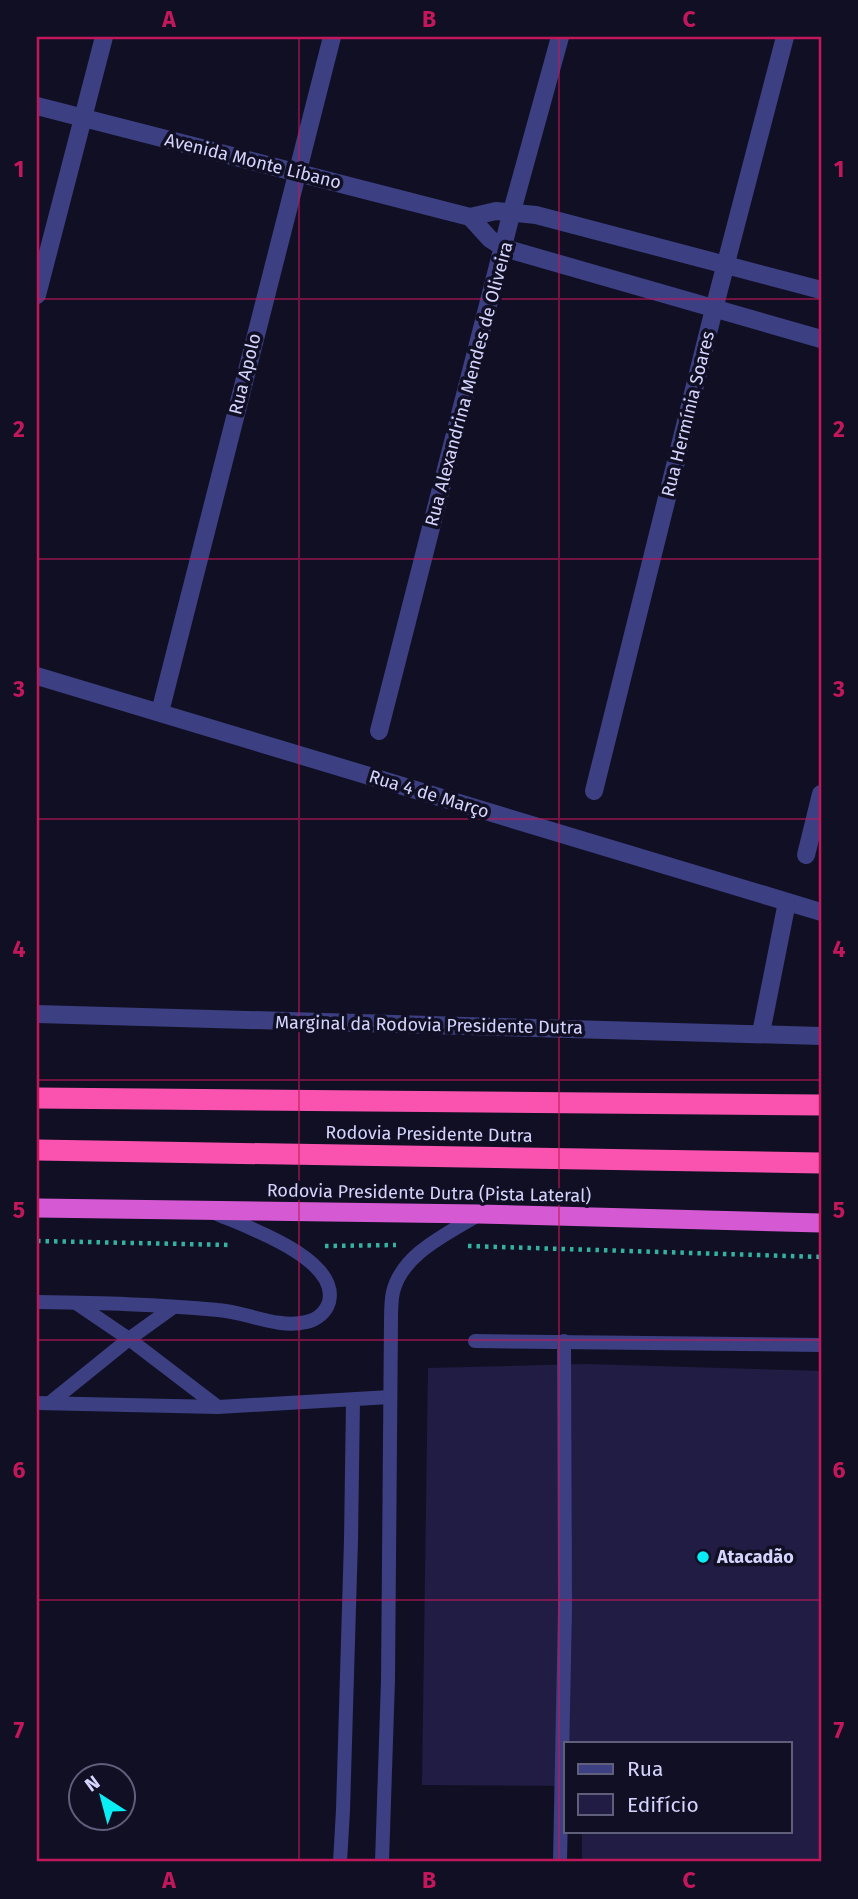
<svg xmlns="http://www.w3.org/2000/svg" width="858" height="1899" font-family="'Fira Sans',sans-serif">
	<rect width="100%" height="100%" fill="#110f24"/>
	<polygon fill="#211c44" points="586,1364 821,1371 821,1862 582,1862 582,1831 790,1831 790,1743 566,1743 566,1786 422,1785 428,1368"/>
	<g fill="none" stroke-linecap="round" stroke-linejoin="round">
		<g stroke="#33b2a1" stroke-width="4.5" stroke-dasharray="3.5 5" stroke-linecap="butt">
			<polyline points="37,1241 232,1245"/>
			<polyline points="325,1246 396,1245"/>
			<polyline points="468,1246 821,1257"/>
		</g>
		<g stroke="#3c3f81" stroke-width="14">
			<path d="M37 1302C97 1303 158 1304 218 1310 246 1312 278 1329 306 1322 317 1320 326 1312 329 1302 340 1258 244 1226 215 1213"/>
			<polyline points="76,1303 129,1339 218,1407"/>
			<polyline points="475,1341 821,1345"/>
			<polyline points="51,1402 129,1339 172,1308"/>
			<polyline points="37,1403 218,1407 390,1397"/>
			<polyline points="340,1862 343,1810 351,1540 353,1400"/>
			<path d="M382 1862 388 1680 391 1320C391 1311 391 1301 393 1292 402 1254 447 1234 478 1215"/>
			<polyline points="560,1862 565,1608 564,1341"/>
		</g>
		<g stroke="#3c3f81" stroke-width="18">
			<polyline points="37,295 104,37"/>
			<polyline points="37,676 821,912"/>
			<polyline points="160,712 332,37"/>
			<polyline points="379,731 512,211 560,37"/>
			<polyline points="594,791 714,309 785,37"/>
			<polyline points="806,855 821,794"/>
			<polyline points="37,1014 821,1036"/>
			<polyline points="761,1033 787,902"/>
		</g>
		<g stroke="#3c3f81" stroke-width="18">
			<polyline points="37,106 470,217 496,211 536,215 821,290"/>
			<polyline points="470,217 490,239 504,248 821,339"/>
		</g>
		<polyline stroke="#d659d4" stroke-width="19" points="37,1208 478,1214 821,1223"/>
		<g stroke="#f953af" stroke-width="21">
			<polyline points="37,1098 821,1105"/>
			<polyline points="37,1150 821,1163"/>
		</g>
	</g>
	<path fill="none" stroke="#c2185b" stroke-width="2" stroke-opacity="0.55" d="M299 37V1862M559 37V1862M37 299H821M37 559H821M37 819H821M37 1080H821M37 1340H821M37 1600H821"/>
	<circle fill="#09eef4" stroke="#110f24" stroke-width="2.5" cx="703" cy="1557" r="7"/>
	<g text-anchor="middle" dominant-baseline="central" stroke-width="7" stroke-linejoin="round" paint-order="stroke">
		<g font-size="18" fill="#d5d4fd" stroke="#110f24">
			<text transform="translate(253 161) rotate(14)">Avenida Monte Líbano</text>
			<text transform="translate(245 374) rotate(-76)">Rua Apolo</text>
			<text transform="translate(469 384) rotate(-75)">Rua Alexandrina Mendes de Oliveira</text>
			<text transform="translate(688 414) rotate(-76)">Rua Hermínia Soares</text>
			<text transform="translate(429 794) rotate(17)">Rua 4 de Março</text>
			<text transform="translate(429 1025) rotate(1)">Marginal da Rodovia Presidente Dutra</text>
			<text transform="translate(429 1134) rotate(1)">Rodovia Presidente Dutra</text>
			<text transform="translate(429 1193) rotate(1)">Rodovia Presidente Dutra (Pista Lateral)</text>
		</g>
		<g font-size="18" font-weight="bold" fill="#d5d4fd" stroke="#110f24" text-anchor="start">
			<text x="717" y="1557">Atacadão</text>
		</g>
	</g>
	<rect width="858" height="1899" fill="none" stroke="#110f24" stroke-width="77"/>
	<rect x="564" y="1742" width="228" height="91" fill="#110f24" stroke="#5f5e7b" stroke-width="2"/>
	<rect x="578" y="1764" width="35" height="10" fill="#3c3f81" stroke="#5f5e7b" stroke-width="2"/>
	<text x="627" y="1776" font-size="21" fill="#d5d4fd">Rua</text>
	<rect x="578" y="1794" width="35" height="21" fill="#211c44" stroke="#5f5e7b" stroke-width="2"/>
	<text x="627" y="1812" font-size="21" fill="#d5d4fd">Edifício</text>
	<g transform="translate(102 1797) rotate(324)"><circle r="33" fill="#110f24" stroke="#5f5e7b" stroke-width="2"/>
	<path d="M0-5L12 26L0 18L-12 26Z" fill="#09eef4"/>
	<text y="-10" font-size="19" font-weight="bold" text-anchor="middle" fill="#d5d4fd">N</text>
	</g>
	<rect x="38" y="38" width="782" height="1822" fill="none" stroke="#c2185b" stroke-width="2.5"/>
	<g font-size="23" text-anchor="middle" font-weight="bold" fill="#c2185b">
		<text x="169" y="27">A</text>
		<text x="429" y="27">B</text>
		<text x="689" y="27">C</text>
		<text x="19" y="177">1</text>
		<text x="839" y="177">1</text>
		<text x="19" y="437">2</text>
		<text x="839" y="437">2</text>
		<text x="19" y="697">3</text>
		<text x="839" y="697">3</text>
		<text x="19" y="957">4</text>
		<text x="839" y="957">4</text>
		<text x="19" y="1218">5</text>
		<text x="839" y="1218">5</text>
		<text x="19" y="1478">6</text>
		<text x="839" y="1478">6</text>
		<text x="19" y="1738">7</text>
		<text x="839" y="1738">7</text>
		<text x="169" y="1888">A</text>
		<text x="429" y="1888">B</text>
		<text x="689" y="1888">C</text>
	</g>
</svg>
